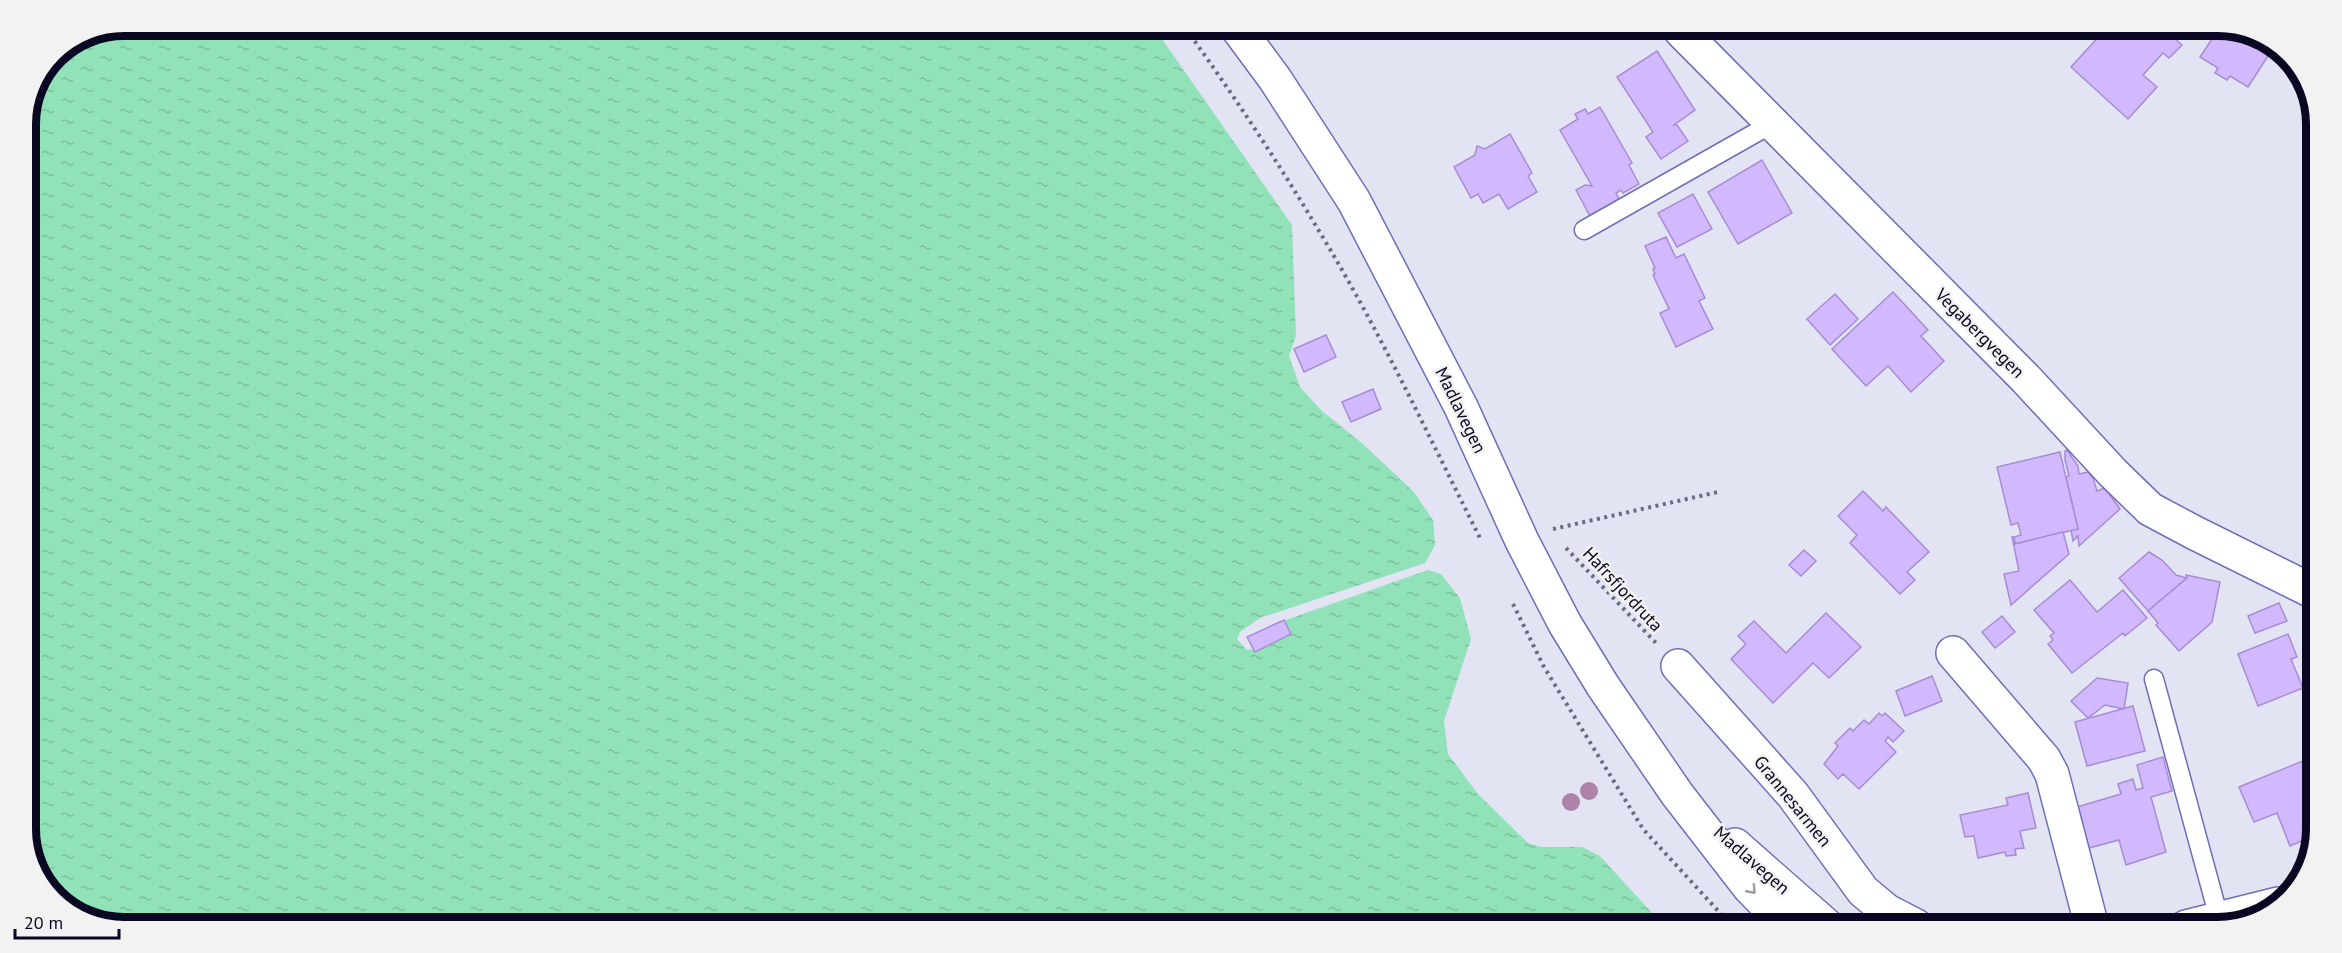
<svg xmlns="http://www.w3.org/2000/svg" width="2342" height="953" font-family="'PT Sans',sans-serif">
	<defs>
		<pattern id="water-ripples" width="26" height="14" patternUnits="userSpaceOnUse" patternTransform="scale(1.5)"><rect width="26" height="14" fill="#92e2b9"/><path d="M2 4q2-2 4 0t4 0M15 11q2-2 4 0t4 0" fill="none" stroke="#7dc09f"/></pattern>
	</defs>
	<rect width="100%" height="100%" fill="#e2e3f3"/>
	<polygon fill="url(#water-ripples)" points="124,26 1155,29 1292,225 1296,336 1289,356 1300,387 1322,411 1363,444 1414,492 1433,520 1435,545 1425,563 1260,618 1240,632 1237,639 1247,650 1253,649 1283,621 1428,570 1441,574 1460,598 1471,639 1444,721 1448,754 1478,794 1528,843 1541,847 1582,847 1600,856 1664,926 87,920 46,889 26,836 26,118 55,54"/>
	<g fill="#d2b9fe" stroke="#a78cd3" stroke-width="1.5">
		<polygon points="2103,32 2181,33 2175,39 2182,45 2169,58 2163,53 2143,75 2157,87 2128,119 2071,67"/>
		<polygon points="2216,33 2254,33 2249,41 2270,53 2248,87 2230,76 2227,80 2215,73 2218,68 2200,57"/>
		<polygon points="1657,51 1695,110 1674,125 1677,125 1688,141 1661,159 1646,137 1653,132 1617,77"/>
		<polygon points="1600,107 1632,163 1629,165 1639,184 1623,193 1621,190 1616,193 1619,199 1609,205 1611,207 1591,218 1576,190 1585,185 1592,186 1560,130 1578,119 1575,114 1585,109 1588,114"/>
		<polygon points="1510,134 1532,173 1528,176 1537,192 1508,209 1499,194 1483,203 1478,194 1471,198 1454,167 1475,155 1477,146 1485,149"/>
		<polygon points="1762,160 1792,213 1738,244 1708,192"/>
		<polygon points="1693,194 1712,229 1677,247 1658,213"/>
		<polygon points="1666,237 1676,258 1684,254 1705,298 1699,301 1713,329 1676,347 1660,313 1669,309 1653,275 1655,274 1653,269 1655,268 1645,246"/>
		<polygon points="1893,292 1928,330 1921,336 1944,361 1911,392 1888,366 1866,386 1832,349"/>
		<polygon points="1835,294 1858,319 1830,345 1807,319"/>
		<polygon points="1326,335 1336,357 1304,372 1294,349"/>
		<polygon points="1373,389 1381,409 1351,422 1342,402"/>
		<polygon points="2067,450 2078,466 2079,474 2088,472 2093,478 2097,491 2105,488 2120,509 2079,546 2078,536 2073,541 2071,530 2078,529 2066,477 2069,476 2065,460 2065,451"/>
		<polygon points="2060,452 2078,529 2015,544 2014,537 2021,535 2018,523 2011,525 1997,467"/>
		<polygon points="1863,491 1883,511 1886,507 1929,552 1907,572 1915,580 1900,594 1850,543 1857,535 1838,516"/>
		<polygon points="2063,532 2069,554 2011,605 2004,574 2019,571 2012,537 2014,537 2015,544"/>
		<polygon points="1804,550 1816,561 1801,576 1789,565"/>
		<polygon points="2149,552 2162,560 2176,575 2187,578 2148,611 2119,578"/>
		<polygon points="2186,575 2220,582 2212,622 2179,651 2156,625 2158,623 2148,611 2187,578"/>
		<polygon points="2070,580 2097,612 2123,590 2147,618 2125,636 2123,633 2072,673 2048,644 2053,640 2050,636 2054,633 2034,610"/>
		<polygon points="2279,603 2287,621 2255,633 2248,616"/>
		<polygon points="1826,613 1861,647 1829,678 1813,663 1773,703 1731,659 1746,644 1738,636 1754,621 1786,653"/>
		<polygon points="2002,616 2015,632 1995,648 1982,632"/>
		<polygon points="1284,620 1291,634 1255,652 1247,637"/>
		<polygon points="2288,634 2297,657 2291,659 2303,688 2258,706 2238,654"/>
		<polygon points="1932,676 1942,701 1905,716 1896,691"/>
		<polygon points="2097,678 2128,683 2124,709 2105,705 2088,718 2071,701"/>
		<polygon points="2133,706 2145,751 2087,766 2075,722"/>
		<polygon points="1879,713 1882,716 1885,713 1904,731 1893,742 1888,737 1885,741 1896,752 1859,789 1843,774 1838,779 1824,764 1838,746 1835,743 1850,728 1853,731 1864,720 1869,724"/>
		<polygon points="2163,757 2172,791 2151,797 2166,852 2126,865 2119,840 2089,848 2077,807 2121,794 2118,784 2133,779 2136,790 2143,788 2137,765"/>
		<polygon points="2310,758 2309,838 2290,846 2277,813 2254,822 2239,787"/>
		<polygon points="2028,793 2036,828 2020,831 2024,848 2015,849 2016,855 2006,856 2005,852 1978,858 1974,836 1965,837 1960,815 2008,805 2006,798"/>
	</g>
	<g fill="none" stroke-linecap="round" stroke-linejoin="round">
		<g stroke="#6d70b5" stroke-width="21">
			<g id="lane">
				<polyline points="1584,230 1773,123"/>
				<polyline points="2154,679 2219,918"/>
			</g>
		</g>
		<g stroke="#6d70b5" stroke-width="36">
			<g id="street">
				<polyline points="1681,31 2026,379 2113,473 2150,509 2195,533 2312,591"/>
				<polyline points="1953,653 2044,759 2052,774 2092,927"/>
				<polyline points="1678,666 1793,795 1863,891 1887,911 1916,926"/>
				<polyline points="2186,927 2278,904"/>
			</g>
		</g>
		<g stroke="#6d70b5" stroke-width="36">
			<g id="secondary">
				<polyline points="1238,29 1275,79 1354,201 1461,407 1522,541 1565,624 1603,686 1677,794 1749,887 1787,926"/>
				<polyline points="1735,845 1827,926"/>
			</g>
		</g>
		<g stroke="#6b6a80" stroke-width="4" stroke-dasharray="3 4.5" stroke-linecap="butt">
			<path d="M1186 29C1232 93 1276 159 1316 226 1378 327 1428 435 1481 540"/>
			<polyline points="1553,529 1718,492"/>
			<polyline points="1566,548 1656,643"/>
			<polyline points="1513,604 1544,667 1643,829 1732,926"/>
		</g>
		<use href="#lane" stroke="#fff" stroke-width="18"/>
		<use href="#street" stroke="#fff" stroke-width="33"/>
		<use href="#secondary" stroke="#fff" stroke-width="33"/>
	</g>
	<g fill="#ae83a9">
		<circle cx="1589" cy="791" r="9"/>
		<circle cx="1571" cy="802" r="9"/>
	</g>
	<defs><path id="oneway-chevron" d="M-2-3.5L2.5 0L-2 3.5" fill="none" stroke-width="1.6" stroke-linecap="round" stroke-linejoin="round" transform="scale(1.5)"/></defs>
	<use stroke="#9d9ca6" href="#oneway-chevron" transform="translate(1752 890) rotate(48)"/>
	<g text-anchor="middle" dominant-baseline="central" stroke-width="5" stroke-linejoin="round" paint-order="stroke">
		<g font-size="18" fill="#090721" stroke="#f2f2f2">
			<text transform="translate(1980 333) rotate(45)">Vegabergvegen</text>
			<text transform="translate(1461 410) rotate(64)">Madlavegen</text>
			<text transform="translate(1623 589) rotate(47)">Hafrsfjordruta</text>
			<text transform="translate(1793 801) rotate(51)">Grannesarmen</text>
			<text transform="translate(1752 860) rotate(41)">Madlavegen</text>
		</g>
	</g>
	<path d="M0 0H2342V953H0ZM124 36H2218A88 88 0 0 1 2306 124V829A88 88 0 0 1 2218 917H124A88 88 0 0 1 36 829V124A88 88 0 0 1 124 36Z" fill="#f2f2f2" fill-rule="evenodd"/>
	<path fill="none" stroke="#090721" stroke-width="8" d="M124 36H2218A88 88 0 0 1 2306 124V829A88 88 0 0 1 2218 917H124A88 88 0 0 1 36 829V124A88 88 0 0 1 124 36Z"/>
	<path d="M15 929v9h104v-9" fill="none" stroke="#090721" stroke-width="3"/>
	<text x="24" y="929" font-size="18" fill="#090721" stroke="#f2f2f2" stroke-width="4.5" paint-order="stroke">20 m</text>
</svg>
